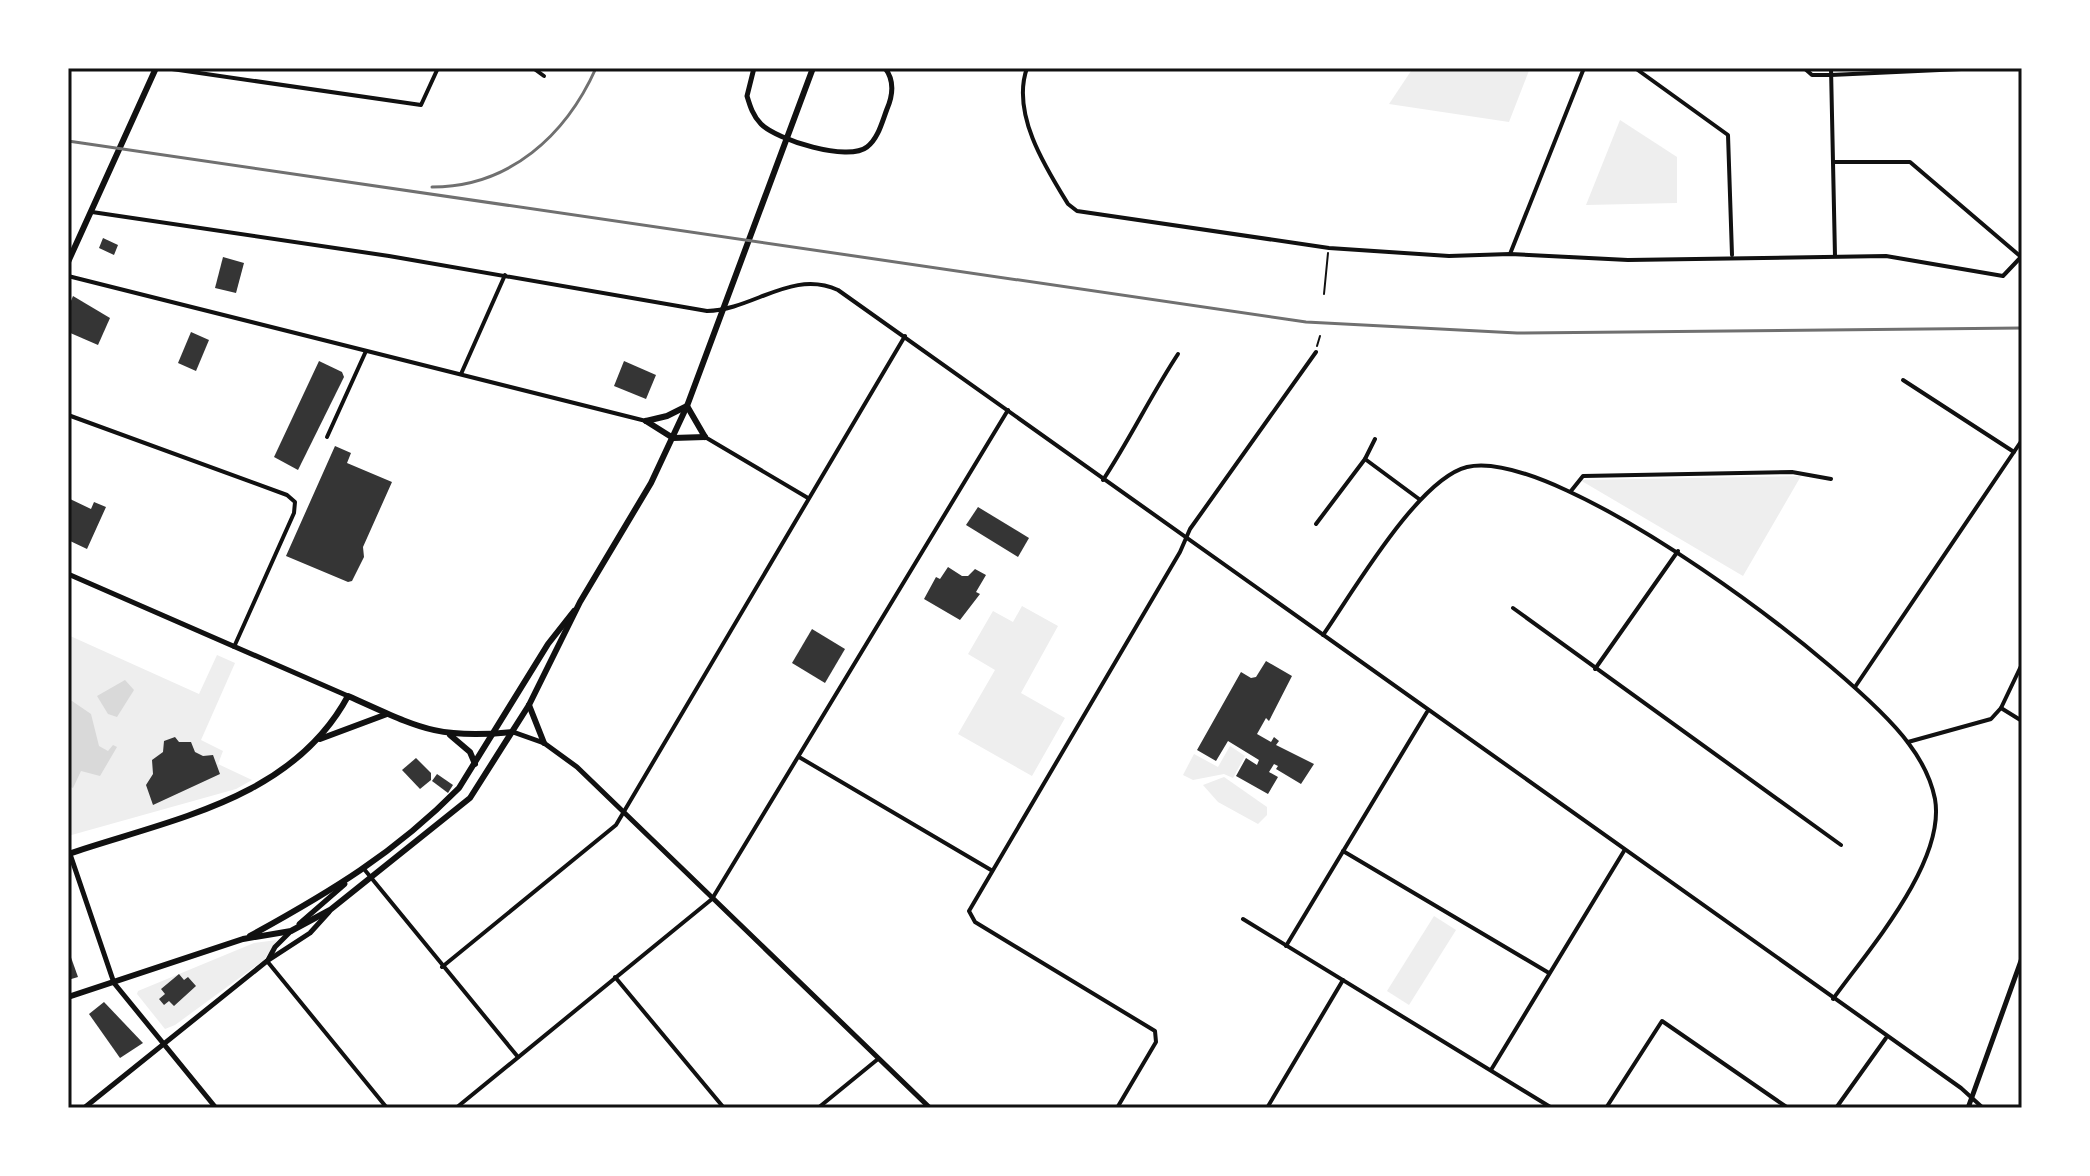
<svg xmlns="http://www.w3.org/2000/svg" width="2090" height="1176" font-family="Raleway,sans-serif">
	<rect width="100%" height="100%" fill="#fff"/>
	<g fill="#eee">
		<polygon points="1413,68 1530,68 1509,122 1389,104"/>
		<polygon points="1620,120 1677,157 1677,203 1586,205"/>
		<polygon points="1801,476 1743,576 1580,480"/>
		<polygon points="1022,606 1058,626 1021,693 1065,718 1032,776 958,734 995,670 968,654 993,611 1013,622"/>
		<polygon points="68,635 199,694 217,655 235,663 201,740 223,751 218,764 252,780 236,789 68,836"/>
		<polygon points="1230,746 1245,756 1233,778 1224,774 1193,780 1183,775 1194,754 1218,767"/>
		<polygon points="1224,777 1267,807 1267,815 1258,824 1218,802 1203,785"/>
		<polygon points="1434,916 1456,930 1409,1005 1387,991"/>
		<polygon points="277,940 264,960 175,1025 165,1029 137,994 138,991 254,943"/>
	</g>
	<g fill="#d9d9d9">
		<polygon points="125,680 134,690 117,717 108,714 97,696"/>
		<polygon points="72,701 91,714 99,746 108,751 113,745 117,747 100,776 81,771 73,788 68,786 68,702"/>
	</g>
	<g fill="#353535">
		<polygon points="103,238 118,245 114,255 99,248"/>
		<polygon points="223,257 244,263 236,293 215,288"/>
		<polygon points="73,296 110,318 98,345 68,332 68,308"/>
		<polygon points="191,332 209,340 196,371 178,363"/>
		<polygon points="319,361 342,372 344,377 298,470 274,457"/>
		<polygon points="624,361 656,375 646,399 614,386"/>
		<polygon points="335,446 351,453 347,463 392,482 363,547 364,557 352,581 348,582 286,556"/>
		<polygon points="68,498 91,509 94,502 106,507 87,549 68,540"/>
		<polygon points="978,507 1029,538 1018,557 966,525"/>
		<polygon points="948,567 962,576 968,576 975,569 986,575 976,592 980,594 960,620 924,599 936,577 940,579"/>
		<polygon points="812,629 845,649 825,683 792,663"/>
		<polygon points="1266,661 1292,676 1269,721 1266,718 1257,734 1271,742 1274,737 1279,741 1276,745 1314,764 1301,784 1276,769 1278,766 1274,764 1269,772 1278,777 1268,794 1236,776 1246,758 1257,765 1259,760 1228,741 1216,761 1197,750 1241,672 1251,678 1256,677"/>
		<polygon points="175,737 179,742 191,742 195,752 203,756 213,755 220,774 153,805 146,785 153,774 152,760 163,752 164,741"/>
		<polygon points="416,758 431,773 431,780 420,789 402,770"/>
		<polygon points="437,774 453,785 448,793 432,781"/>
		<polygon points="68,949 78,977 68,980"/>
		<polygon points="179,974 184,980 188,977 196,986 174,1006 169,1001 164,1005 159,999 165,994 161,989"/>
		<polygon points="104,1002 143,1043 120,1058 89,1014"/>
	</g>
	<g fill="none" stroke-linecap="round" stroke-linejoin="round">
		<g stroke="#111" stroke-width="2">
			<polyline points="1324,294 1328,253"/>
			<polyline points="1317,346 1320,336"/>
		</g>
		<g stroke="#111" stroke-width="4">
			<polyline points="165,68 421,105 438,68"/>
			<polyline points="533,68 544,76"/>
			<path d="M1027 68C1011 113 1045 167 1068 204L1077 211 1329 248 1449 256 1510 254 1628 260 1886 256 2003 276 2021 257"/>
			<polyline points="1635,68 1728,135 1732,255"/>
			<polyline points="1804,68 1812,75 1831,75 1983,68"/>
			<polyline points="1831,68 1835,256"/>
			<polyline points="1833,162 1910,162 2020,256"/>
			<path d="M92 212 389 256 707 311C753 310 792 269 838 290L1961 1088 1983 1108"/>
			<polyline points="1510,254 1584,68"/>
			<polyline points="68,276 646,421"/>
			<polyline points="461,374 505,275"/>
			<polyline points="1903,380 2014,452"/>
			<polyline points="68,415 287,495 295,502 294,513 234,647"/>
			<polyline points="327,437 366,351"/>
			<polyline points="705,437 808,498"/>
			<polyline points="1365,459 1419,499"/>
			<path d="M1103 480C1130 439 1151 395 1178 354"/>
			<polyline points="1571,491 1583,476 1792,472 1831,479"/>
			<polyline points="1316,524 1365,459 1375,439"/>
			<polyline points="1513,608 1841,845"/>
			<path d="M1323 635C1353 592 1418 479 1467 467 1558 445 1855 669 1909 744 1921 760 1931 779 1935 799 1946 862 1869 949 1833 999"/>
			<polyline points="1595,669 1678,551"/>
			<polyline points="1855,687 2022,440"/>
			<polyline points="2001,708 2022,664"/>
			<polyline points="1908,742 1991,719 2001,708 2022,721"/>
			<polyline points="799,757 991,870"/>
			<polyline points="1343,851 1549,973"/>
			<polyline points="364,869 518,1057"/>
			<polyline points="1243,919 1552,1108"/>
			<polyline points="1286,946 1427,712"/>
			<polyline points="267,961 387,1108"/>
			<polyline points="442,967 616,825 905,336"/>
			<polyline points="615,977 724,1108"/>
			<polyline points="1491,1070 1624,851"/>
			<polyline points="456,1108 712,899 1008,410"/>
			<polyline points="818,1108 878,1059"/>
			<polyline points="1117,1108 1156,1042 1155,1031 975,922 969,911 1180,552 1190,529 1316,352"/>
			<polyline points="1267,1108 1343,980"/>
			<polyline points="1606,1108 1662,1021 1788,1108"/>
			<polyline points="1836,1108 1886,1038"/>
		</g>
		<g stroke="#111" stroke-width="5">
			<path d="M754 68 747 96C750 106 753 116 761 124 777 140 848 162 867 147 878 139 882 122 887 109 893 95 895 81 885 68"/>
			<polyline points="68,574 348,696"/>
			<polyline points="513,732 544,743 577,767 930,1108"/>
			<polyline points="70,854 114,983 216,1108"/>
			<polyline points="299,924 345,884"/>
			<polyline points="268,960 275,947 291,931"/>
			<polyline points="84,1108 267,961 310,933 329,912"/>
			<polyline points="1968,1108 2022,958"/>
		</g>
		<g stroke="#111" stroke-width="6">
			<polyline points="68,262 156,68"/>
			<polyline points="687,406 705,437"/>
			<polyline points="646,421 673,438 705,437"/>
			<polyline points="646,421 667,416 687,406"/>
			<polyline points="529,705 544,743"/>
			<polyline points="450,735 470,752 475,764"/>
			<polyline points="320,739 387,714"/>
			<path d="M68 854C171 819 292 800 348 696 416 726 435 740 512 732"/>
			<path d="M250 936C330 892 394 854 459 788L548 644 574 611"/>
			<polyline points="68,997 243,939 291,931 330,910 470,798 529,705 580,602 651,483 687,406 813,68"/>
		</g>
		<g stroke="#707070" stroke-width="3">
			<polyline points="68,141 1306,322 1517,333 2022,328"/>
			<path d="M432 187C510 187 566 135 596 68"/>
		</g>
	</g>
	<rect width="2090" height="1176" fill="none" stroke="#ffffff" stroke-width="140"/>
	<rect x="70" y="70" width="1950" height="1036" fill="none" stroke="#111" stroke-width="3"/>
</svg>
